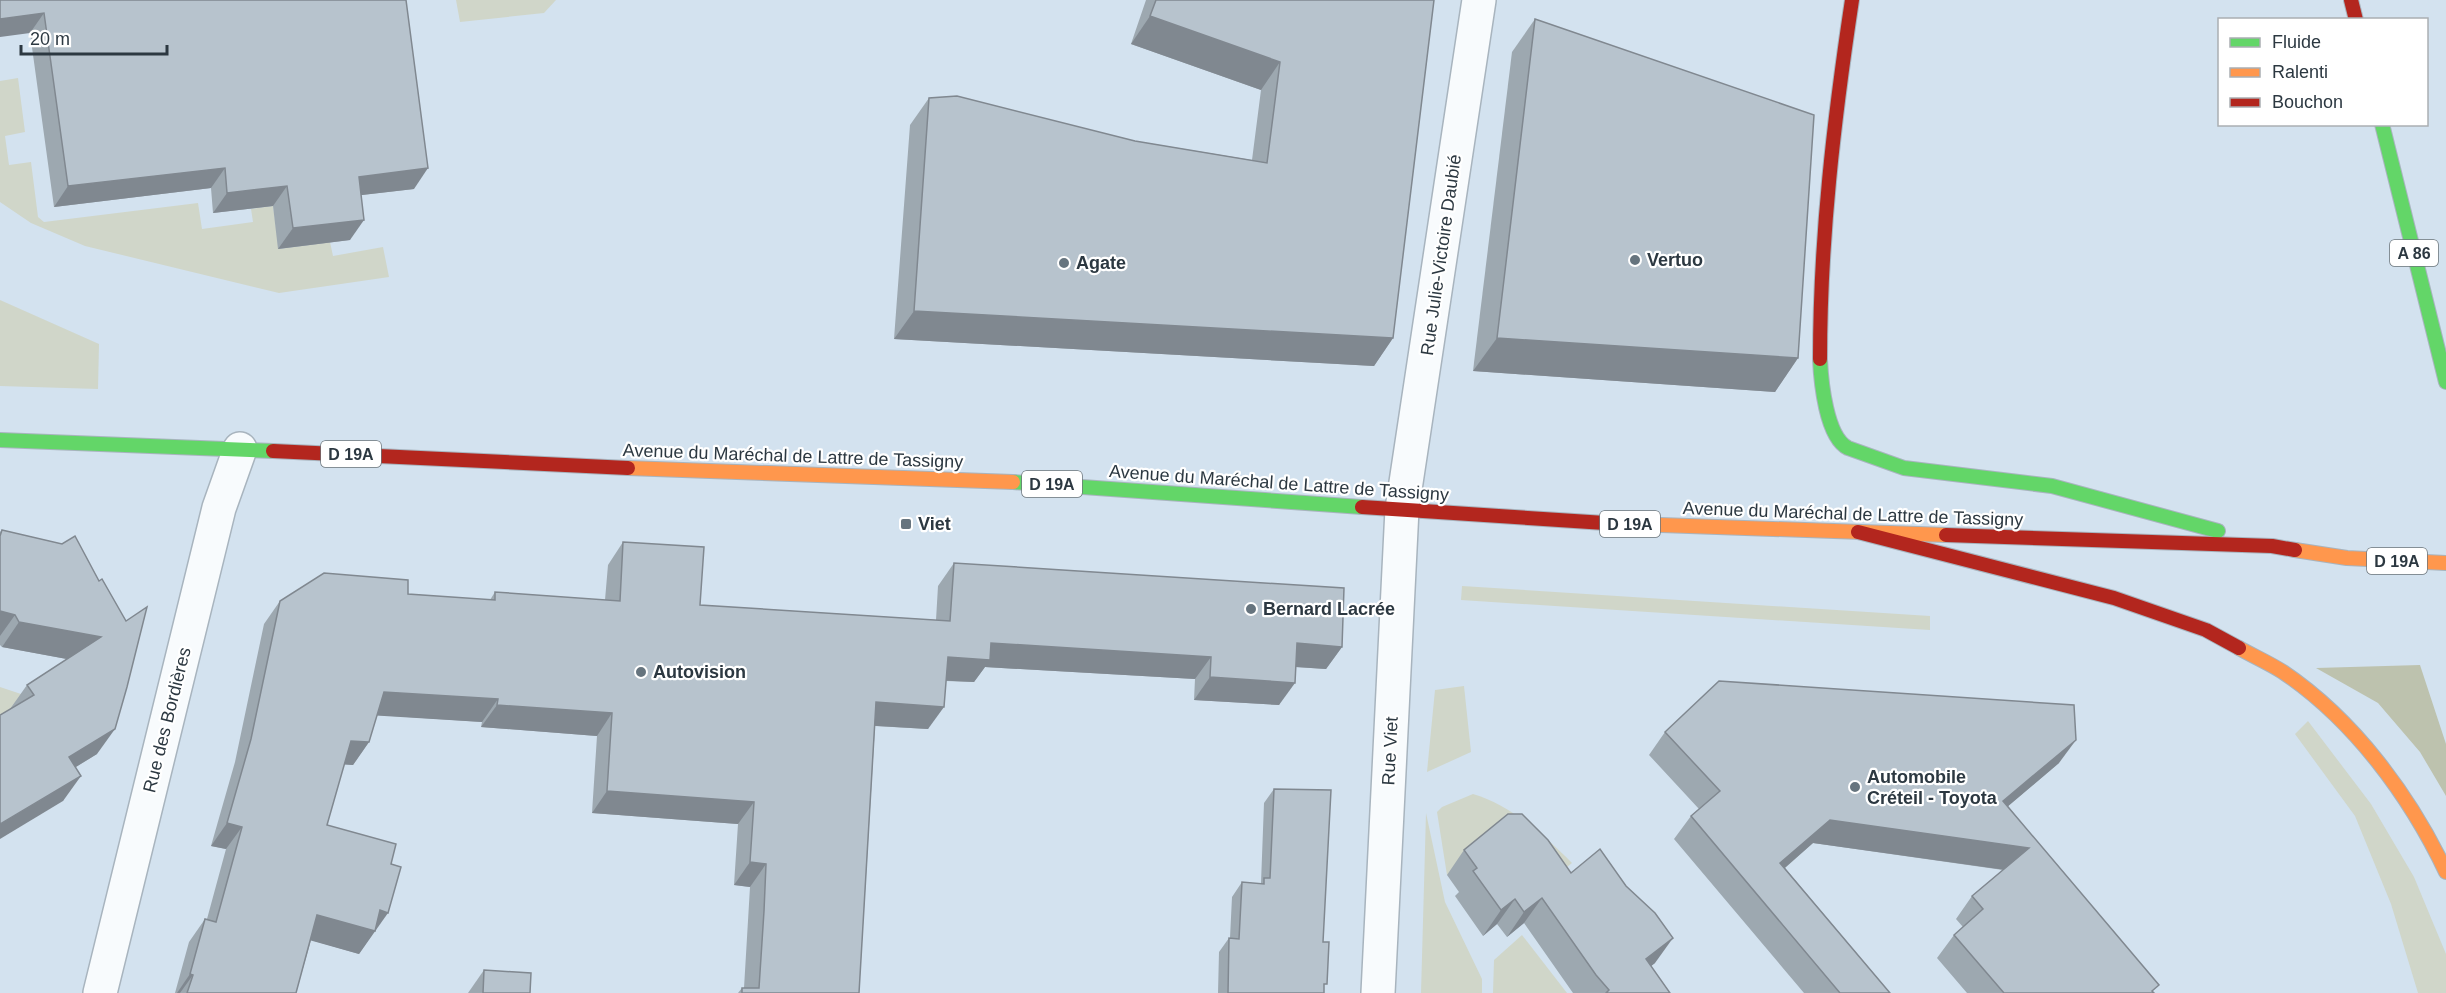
<svg xmlns="http://www.w3.org/2000/svg" width="2446" height="993" font-family="Arial,sans-serif">
	<rect width="100%" height="100%" fill="#d3e2ef"/>
	<g fill="#d0d6c9">
		<polygon points="456,0 556,0 544,13 460,22"/>
		<polygon points="18,78 25,132 5,136 9,165 31,162 38,217 44,222 198,203 202,229 253,222 251,209 273,206 279,249 330,242 333,256 383,247 389,277 279,293 85,246 31,223 0,202 0,81"/>
		<polygon points="0,300 99,344 98,389 0,386"/>
		<polygon points="1462,586 1930,616 1930,630 1461,600"/>
		<polygon points="1464,686 1471,752 1427,772 1435,690"/>
		<polygon points="0,687 30,697 0,735"/>
		<polygon points="2308,721 2371,804 2414,877 2446,954 2446,993 2418,993 2391,904 2355,816 2295,734"/>
		<path d="M1473 794C1511 805 1545 836 1572 863L1544 885 1447 875 1437 812 1442 807Z"/>
		<polygon points="1426,813 1445,902 1482,979 1482,993 1421,993"/>
		<polygon points="1522,935 1567,993 1493,993 1494,960"/>
	</g>
	<polygon fill="#bdc2ae" points="2420,665 2446,744 2446,796 2420,752 2378,703 2316,668"/>
	<g fill="none" stroke-linecap="round" stroke-linejoin="round">
		<g stroke="#a8b4be" stroke-width="36">
			<g id="street">
				<polyline points="100,993 219,508 240,449"/>
				<polyline points="1378,993 1402,509 1479,0"/>
			</g>
		</g>
		<g stroke="#a8b4be" stroke-width="16">
			<g id="fast">
				<polyline points="2382,124 2446,382"/>
				<path d="M1820 359C1821 381 1826 437 1848 448L1904 468 2052 486 2218 531"/>
				<polyline points="0,440 273,451"/>
				<polyline points="1013,482 1362,507"/>
			</g>
		</g>
		<g stroke="#a8b4be" stroke-width="16">
			<g id="slow">
				<polyline points="628,468 1013,482"/>
				<polyline points="1605,523 1946,535"/>
				<polyline points="2295,550 2347,558 2446,563"/>
				<path d="M2239 648C2253 656 2269 663 2283 672 2354 720 2410 796 2446 872"/>
			</g>
		</g>
		<g stroke="#a8b4be" stroke-width="16">
			<g id="jam">
				<polyline points="2351,0 2356,20"/>
				<path d="M1820 359C1820 238 1834 119 1852 0"/>
				<polyline points="273,451 628,468"/>
				<polyline points="1362,507 1605,523"/>
				<polyline points="1858,532 2114,598 2206,630 2239,648"/>
				<polyline points="1946,535 2272,546 2295,550"/>
			</g>
		</g>
		<use href="#street" stroke="#f8fbfd" stroke-width="33"/>
		<use href="#fast" stroke="#63d668" stroke-width="14"/>
		<use href="#slow" stroke="#ff974d" stroke-width="14"/>
		<use href="#jam" stroke="#b3261e" stroke-width="14"/>
	</g>
	<g fill="#9da8b0">
		<polygon points="0,0 406,0 414,189 361,195 350,240 278,249 273,206 213,213 211,188 54,207 30,33"/>
		<polygon points="1146,0 1434,0 1393,338 1374,366 894,339 910,125 929,98 1135,141 1252,160 1261,90 1131,44"/>
		<polygon points="1535,19 1798,358 1775,392 1473,371 1512,52"/>
		<polygon points="2,530 62,544 97,754 76,767 63,801 10,709 27,685 67,659 2,647 0,645 0,532"/>
		<polygon points="623,542 700,605 936,620 938,586 954,563 1342,647 1326,669 1296,667 1279,705 1194,700 1195,679 985,667 974,682 946,681 928,729 875,726 859,993 738,993 742,988 744,988 750,887 734,885 738,824 592,813 597,736 481,727 482,722 377,715 369,742 353,765 344,764 327,825 372,935 359,954 311,940 296,993 175,993 189,942 205,919 207,919 226,849 211,846 235,762 264,624 280,601 408,594 490,600 495,592 605,600 608,565"/>
		<polygon points="1665,732 2059,763 2008,806 2154,993 1967,993 1937,958 1954,935 1963,927 1956,919 1972,896 2003,870 1813,843 1785,868 1890,993 1804,993 1674,839 1691,816 1699,809 1649,755"/>
		<polygon points="1274,789 1323,942 1324,993 1218,993 1219,952 1229,938 1230,938 1232,897 1242,882 1260,884 1261,883 1264,803"/>
		<polygon points="1464,850 1571,873 1655,963 1651,966 1670,993 1573,993 1524,923 1507,937 1497,924 1483,936 1455,896 1459,892 1447,875"/>
		<polygon points="484,970 530,993 468,993"/>
	</g>
	<g fill="#808890">
		<polygon points="44,13 30,33 0,37 0,19"/>
		<polygon points="1150,16 1280,62 1261,90 1131,44"/>
		<polygon points="225,168 211,188 54,207 68,186"/>
		<polygon points="428,168 414,189 345,197 359,177"/>
		<polygon points="287,186 273,206 213,213 227,193"/>
		<polygon points="364,220 350,240 278,249 293,228"/>
		<polygon points="914,311 1393,338 1374,366 894,339"/>
		<polygon points="1497,338 1798,358 1775,392 1473,371"/>
		<polygon points="0,611 15,615 0,636"/>
		<polygon points="19,622 101,637 83,662 2,647"/>
		<polygon points="991,643 1211,657 1195,679 985,667 974,682 932,680 948,657"/>
		<polygon points="1297,643 1342,647 1326,669 1281,666"/>
		<polygon points="1210,677 1295,683 1279,705 1194,700"/>
		<polygon points="384,692 498,699 482,722 368,715"/>
		<polygon points="876,702 944,707 928,729 861,725"/>
		<polygon points="497,705 612,713 597,736 481,727"/>
		<polygon points="115,729 97,754 51,782 69,757"/>
		<polygon points="2076,740 2059,763 1987,824 2003,801"/>
		<polygon points="351,741 369,742 353,765 335,764"/>
		<polygon points="81,776 63,801 0,839 0,824"/>
		<polygon points="607,791 754,802 738,824 592,813"/>
		<polygon points="1830,820 2029,848 2013,871 1813,843 1764,886 1780,863"/>
		<polygon points="227,823 242,827 226,849 211,846"/>
		<polygon points="750,862 766,864 750,887 734,885"/>
		<polygon points="1542,898 1524,923 1507,937 1524,912"/>
		<polygon points="1515,899 1497,924 1483,936 1501,910"/>
		<polygon points="380,910 388,913 359,954 302,938 317,915"/>
		<polygon points="1673,938 1655,963 1628,984 1646,959"/>
		<polygon points="190,974 193,975 180,993 177,993"/>
	</g>
	<g fill="#b7c3cd" stroke="#808890" stroke-width="1.5">
		<polygon points="0,0 406,0 428,168 359,177 364,220 293,228 287,186 227,193 225,168 68,186 44,13 0,19"/>
		<polygon points="1156,0 1434,0 1393,338 914,311 929,98 957,96 1135,141 1267,163 1280,62 1150,16"/>
		<polygon points="1535,19 1814,115 1798,358 1497,338"/>
		<polygon points="2,530 62,544 75,536 99,581 102,579 126,621 147,607 127,687 115,729 69,757 81,776 0,824 0,715 34,695 27,685 101,637 19,622 15,615 0,611 0,536"/>
		<polygon points="623,542 704,547 700,605 950,621 954,563 1344,588 1342,647 1297,643 1295,683 1210,677 1211,657 991,643 990,660 948,657 944,707 876,702 859,993 742,993 742,988 759,988 764,911 766,864 750,862 754,802 607,791 612,713 497,705 498,699 384,692 369,742 351,741 327,825 396,844 391,864 401,867 388,913 380,910 375,931 317,915 296,993 187,993 193,975 190,974 205,919 216,922 242,827 227,823 251,739 280,601 324,573 408,580 408,594 495,600 495,592 620,601"/>
		<polygon points="1719,681 2074,705 2076,740 2003,801 2159,985 2152,991 2154,993 2004,993 1954,935 1983,909 1972,896 2029,848 1830,820 1780,863 1890,993 1840,993 1691,816 1720,791 1665,732"/>
		<polygon points="1274,789 1331,790 1323,942 1329,942 1327,984 1324,984 1324,993 1228,993 1229,938 1239,939 1242,882 1264,884 1264,878 1270,878"/>
		<polygon points="1508,814 1522,814 1548,840 1571,873 1600,849 1626,886 1655,913 1673,938 1646,959 1670,993 1606,993 1609,990 1596,975 1542,898 1524,912 1515,899 1501,910 1473,871 1477,868 1464,850"/>
		<polygon points="484,970 531,973 530,993 483,993"/>
	</g>
	<g fill="#66747e" stroke="#fff" stroke-width="2">
		<circle cx="1635" cy="260" r="6"/>
		<circle cx="1064" cy="263" r="6"/>
		<rect x="900" y="518" width="12" height="12" rx="3"/>
		<circle cx="1251" cy="609" r="6"/>
		<circle cx="641" cy="672" r="6"/>
		<circle cx="1855" cy="787" r="6"/>
	</g>
	<g text-anchor="middle" dominant-baseline="central" stroke-width="4.5" stroke-linejoin="round" paint-order="stroke">
		<g fill="#fff" stroke="#6b747a" stroke-width="1.5">
			<rect x="2390" y="240" width="48" height="26" rx="4.5"/>
			<rect x="321" y="441" width="60" height="26" rx="4.5"/>
			<rect x="1022" y="471" width="60" height="26" rx="4.5"/>
			<rect x="1600" y="511" width="60" height="26" rx="4.5"/>
			<rect x="2367" y="548" width="60" height="26" rx="4.5"/>
		</g>
		<g font-size="16" font-weight="bold" fill="#2c3841">
			<text x="2414" y="253">A 86</text>
			<text x="351" y="454">D 19A</text>
			<text x="1052" y="484">D 19A</text>
			<text x="1630" y="524">D 19A</text>
			<text x="2397" y="561">D 19A</text>
		</g>
		<g font-size="18" fill="#2c3841" stroke="#fff">
			<text transform="translate(1441 255) rotate(-82)">Rue Julie-Victoire Daubié</text>
			<text transform="translate(793 456) rotate(2)">Avenue du Maréchal de Lattre de Tassigny</text>
			<text transform="translate(1279 483) rotate(4)">Avenue du Maréchal de Lattre de Tassigny</text>
			<text transform="translate(1853 514) rotate(2)">Avenue du Maréchal de Lattre de Tassigny</text>
			<text transform="translate(167 720) rotate(-76)">Rue des Bordières</text>
			<text transform="translate(1390 751) rotate(-87)">Rue Viet</text>
		</g>
		<g font-size="18" font-weight="bold" fill="#2c3841" stroke="#fff" text-anchor="start">
			<text x="1647" y="260">Vertuo</text>
			<text x="1076" y="263">Agate</text>
			<text x="918" y="524">Viet</text>
			<text x="1263" y="609">Bernard Lacrée</text>
			<text x="653" y="672">Autovision</text>
			<text x="1867" y="777">Automobile<tspan x="1867" dy="21">Créteil - Toyota</tspan></text>
		</g>
	</g>
	<rect x="2218" y="18" width="210" height="108" fill="#ffffff" stroke="#abafb3" stroke-width="1.5"/>
	<rect x="2230" y="38" width="30" height="9" fill="#63d668" stroke="#abafb3" stroke-width="1.5"/>
	<text x="2272" y="48" font-size="18" fill="#2c3841">Fluide</text>
	<rect x="2230" y="68" width="30" height="9" fill="#ff974d" stroke="#abafb3" stroke-width="1.5"/>
	<text x="2272" y="78" font-size="18" fill="#2c3841">Ralenti</text>
	<rect x="2230" y="98" width="30" height="9" fill="#b3261e" stroke="#abafb3" stroke-width="1.5"/>
	<text x="2272" y="108" font-size="18" fill="#2c3841">Bouchon</text>
	<path d="M21 45v9h146v-9" fill="none" stroke="#2c3841" stroke-width="3"/>
	<text x="30" y="45" font-size="18" fill="#2c3841" stroke="#ffffff" stroke-width="4.5" paint-order="stroke">20 m</text>
</svg>
